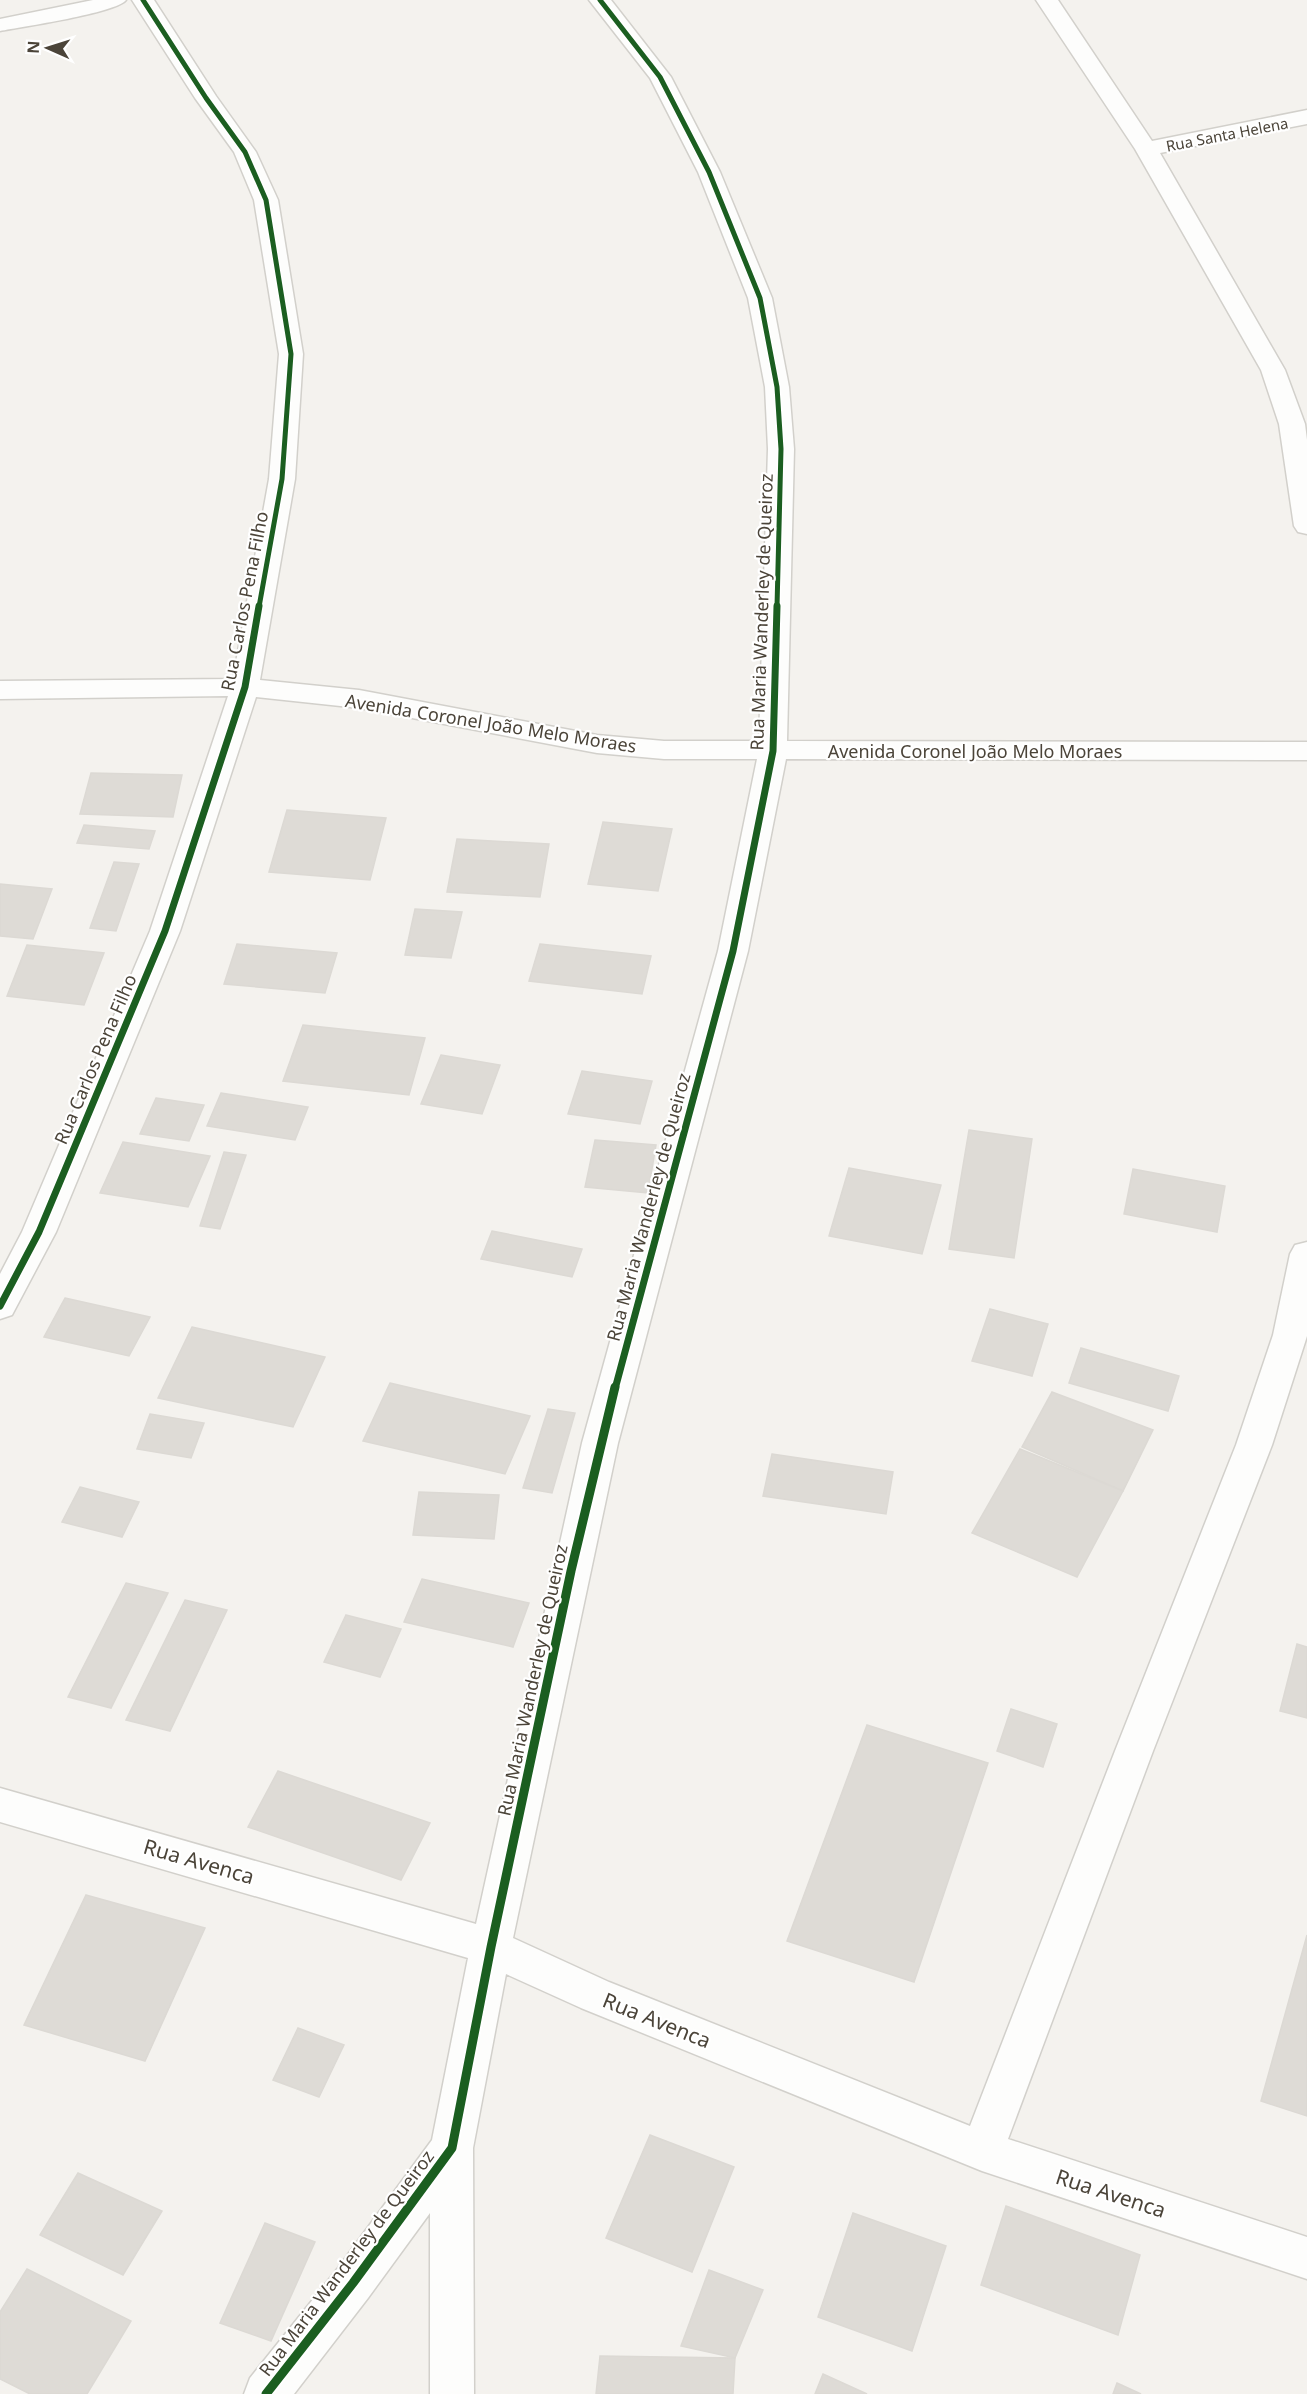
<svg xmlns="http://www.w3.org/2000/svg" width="1307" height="2394" font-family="'Noto Sans',sans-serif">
	<rect width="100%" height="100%" fill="#f4f2ee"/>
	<g fill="#dedbd6" stroke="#dcd9d4" stroke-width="1.5">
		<polygon points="91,773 182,775 173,817 80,814"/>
		<polygon points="287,810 386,818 370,880 269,872"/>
		<polygon points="603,822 672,829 658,891 588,884"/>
		<polygon points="84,825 155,831 149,849 77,843"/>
		<polygon points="457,839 549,844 540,897 447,892"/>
		<polygon points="114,862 139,864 116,931 90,928"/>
		<polygon points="0,884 52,889 33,939 0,936"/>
		<polygon points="415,909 462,912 451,958 405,955"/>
		<polygon points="237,944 337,953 325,993 224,984"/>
		<polygon points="540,944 651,956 642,994 529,981"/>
		<polygon points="27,945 104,953 84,1005 7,996"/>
		<polygon points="303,1025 425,1038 409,1095 283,1081"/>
		<polygon points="441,1055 500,1065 482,1114 421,1104"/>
		<polygon points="582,1071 652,1081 640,1124 568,1114"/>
		<polygon points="221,1093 308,1107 295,1140 207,1126"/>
		<polygon points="156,1098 204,1105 189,1141 140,1134"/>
		<polygon points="969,1130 1032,1139 1014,1258 949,1249"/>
		<polygon points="595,1140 656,1145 648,1193 585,1187"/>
		<polygon points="123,1142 210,1156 188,1207 100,1193"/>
		<polygon points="224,1152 246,1155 220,1229 200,1226"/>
		<polygon points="849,1168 941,1185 922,1254 829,1236"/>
		<polygon points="1133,1169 1225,1186 1217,1232 1124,1214"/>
		<polygon points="492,1231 582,1249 572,1277 481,1259"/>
		<polygon points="65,1298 150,1317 129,1356 44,1337"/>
		<polygon points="990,1309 1048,1324 1032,1376 972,1361"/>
		<polygon points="192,1327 325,1357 293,1427 158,1398"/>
		<polygon points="1081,1348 1179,1376 1168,1411 1069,1383"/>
		<polygon points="390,1383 530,1416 505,1474 363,1441"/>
		<polygon points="1052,1392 1153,1430 1123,1491 1022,1447"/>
		<polygon points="548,1409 575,1413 552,1493 523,1488"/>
		<polygon points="150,1414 204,1423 191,1458 137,1449"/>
		<polygon points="1020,1449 1123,1491 1077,1577 972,1533"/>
		<polygon points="772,1454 893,1472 886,1514 763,1496"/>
		<polygon points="80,1487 139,1502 122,1537 62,1522"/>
		<polygon points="419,1492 499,1495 494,1539 413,1535"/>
		<polygon points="422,1579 529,1603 513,1647 404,1622"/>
		<polygon points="126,1583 168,1593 111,1708 68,1697"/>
		<polygon points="185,1600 227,1610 170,1731 126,1720"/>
		<polygon points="346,1615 401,1629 380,1677 324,1662"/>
		<polygon points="1297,1644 1307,1647 1307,1718 1280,1711"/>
		<polygon points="1011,1709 1057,1724 1043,1767 997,1751"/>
		<polygon points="867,1725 988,1763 914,1982 787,1941"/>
		<polygon points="278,1771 430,1823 401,1880 248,1827"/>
		<polygon points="86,1895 205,1928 145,2061 24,2025"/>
		<polygon points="1307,1935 1307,2116 1261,2101"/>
		<polygon points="298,2028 344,2045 319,2097 273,2080"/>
		<polygon points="650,2135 734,2167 692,2272 606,2238"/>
		<polygon points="78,2173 162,2211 123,2275 40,2235"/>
		<polygon points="1006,2206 1140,2255 1118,2335 981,2285"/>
		<polygon points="853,2213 946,2246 912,2351 818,2317"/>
		<polygon points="265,2223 315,2242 271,2341 220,2323"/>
		<polygon points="27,2269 131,2321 87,2394 30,2394 0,2379 0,2312"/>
		<polygon points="709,2270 763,2290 735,2358 681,2346"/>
		<polygon points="600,2356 735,2358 733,2394 596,2394"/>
		<polygon points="823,2374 867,2394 815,2394"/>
		<polygon points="1117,2383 1141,2394 1113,2394"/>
	</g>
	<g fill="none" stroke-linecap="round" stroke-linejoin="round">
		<g stroke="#d2d0cb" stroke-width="3">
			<g id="minor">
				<path d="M93 0H126C116 13 21 27 0 31V19Z"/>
				<polygon points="132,0 154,0 216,96 256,152 278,200 303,354 295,479 260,680 359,690 597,735 664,741 759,741 768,449 765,387 748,298 698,172 650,78 589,0 611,0 671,77 720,172 772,298 789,387 794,449 787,741 1307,742 1307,760 786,759 748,951 618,1443 513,1938 609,1982 970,2126 1115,1751 1236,1445 1273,1335 1290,1254 1295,1245 1307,1242 1307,1336 1272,1445 1153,1751 1008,2139 1307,2237 1307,2279 982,2171 581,2008 506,1974 473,2148 474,2394 430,2394 430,2213 368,2298 294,2394 244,2394 250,2378 338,2268 432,2140 468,1958 0,1822 0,1788 476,1924 582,1443 718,951 757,759 664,759 597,753 359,708 256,697 180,931 56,1232 12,1315 0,1319 0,1274 22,1232 150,931 228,696 0,699 0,681 233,679 269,479 279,354 254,200 234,152 195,98"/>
				<polygon points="1036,0 1058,0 1152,141 1307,110 1307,124 1160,153 1285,370 1305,424 1307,440 1307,534 1298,532 1294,526 1279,424 1261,370 1135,149"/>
			</g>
		</g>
		<use href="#minor" fill="#fdfdfc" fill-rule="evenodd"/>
		<g stroke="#fff" stroke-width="8">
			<g id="cycleway-far2">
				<polyline points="143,0 206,98 245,152 266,200 291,354 282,479 259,607"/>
				<polyline points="600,0 660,77 709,172 760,298 777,387 781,449 777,607"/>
			</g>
		</g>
		<g stroke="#fff" stroke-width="10">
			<g id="cycleway-far1">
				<polyline points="0,1306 39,1232 165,931 245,687 259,606"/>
				<polyline points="615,1389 733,951 773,751 777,606"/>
			</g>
		</g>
		<g stroke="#fff" stroke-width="13">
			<polyline id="cycleway" points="266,2394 353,2283 452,2148 491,1947 571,1571 615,1387"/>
		</g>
		<use href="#cycleway-far2" stroke="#1b5e20" stroke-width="5"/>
		<use href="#cycleway-far1" stroke="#1b5e20" stroke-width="7"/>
		<use href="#cycleway" stroke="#1b5e20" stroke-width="9"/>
	</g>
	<g text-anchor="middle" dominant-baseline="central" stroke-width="4.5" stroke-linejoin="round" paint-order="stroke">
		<g font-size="15" fill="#4b4439" stroke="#fff">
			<text transform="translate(1227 134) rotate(-11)">Rua Santa Helena</text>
		</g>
		<g font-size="18" fill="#4b4439" stroke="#fff">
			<text transform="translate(244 601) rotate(-79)">Rua Carlos Pena Filho</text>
			<text transform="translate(761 612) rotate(-88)">Rua Maria Wanderley de Queiroz</text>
			<text transform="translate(491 723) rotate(9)">Avenida Coronel João Melo Moraes</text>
			<text x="975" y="751">Avenida Coronel João Melo Moraes</text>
			<text transform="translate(95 1059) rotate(-67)">Rua Carlos Pena Filho</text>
			<text transform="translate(648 1207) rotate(-75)">Rua Maria Wanderley de Queiroz</text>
			<text transform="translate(532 1680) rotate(-78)">Rua Maria Wanderley de Queiroz</text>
			<text transform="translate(346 2263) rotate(-53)">Rua Maria Wanderley de Queiroz</text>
		</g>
		<g font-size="21" fill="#4b4439" stroke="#fff">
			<text transform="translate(199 1861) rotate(16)">Rua Avenca</text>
			<text transform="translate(657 2020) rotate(22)">Rua Avenca</text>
			<text transform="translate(1111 2193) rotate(18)">Rua Avenca</text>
		</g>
	</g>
	<g transform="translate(48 48) rotate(273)" stroke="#ffffff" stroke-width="4.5" paint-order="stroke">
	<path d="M0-4.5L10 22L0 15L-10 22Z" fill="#4b4439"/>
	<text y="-9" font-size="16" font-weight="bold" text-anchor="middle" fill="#4b4439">N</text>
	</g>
</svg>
